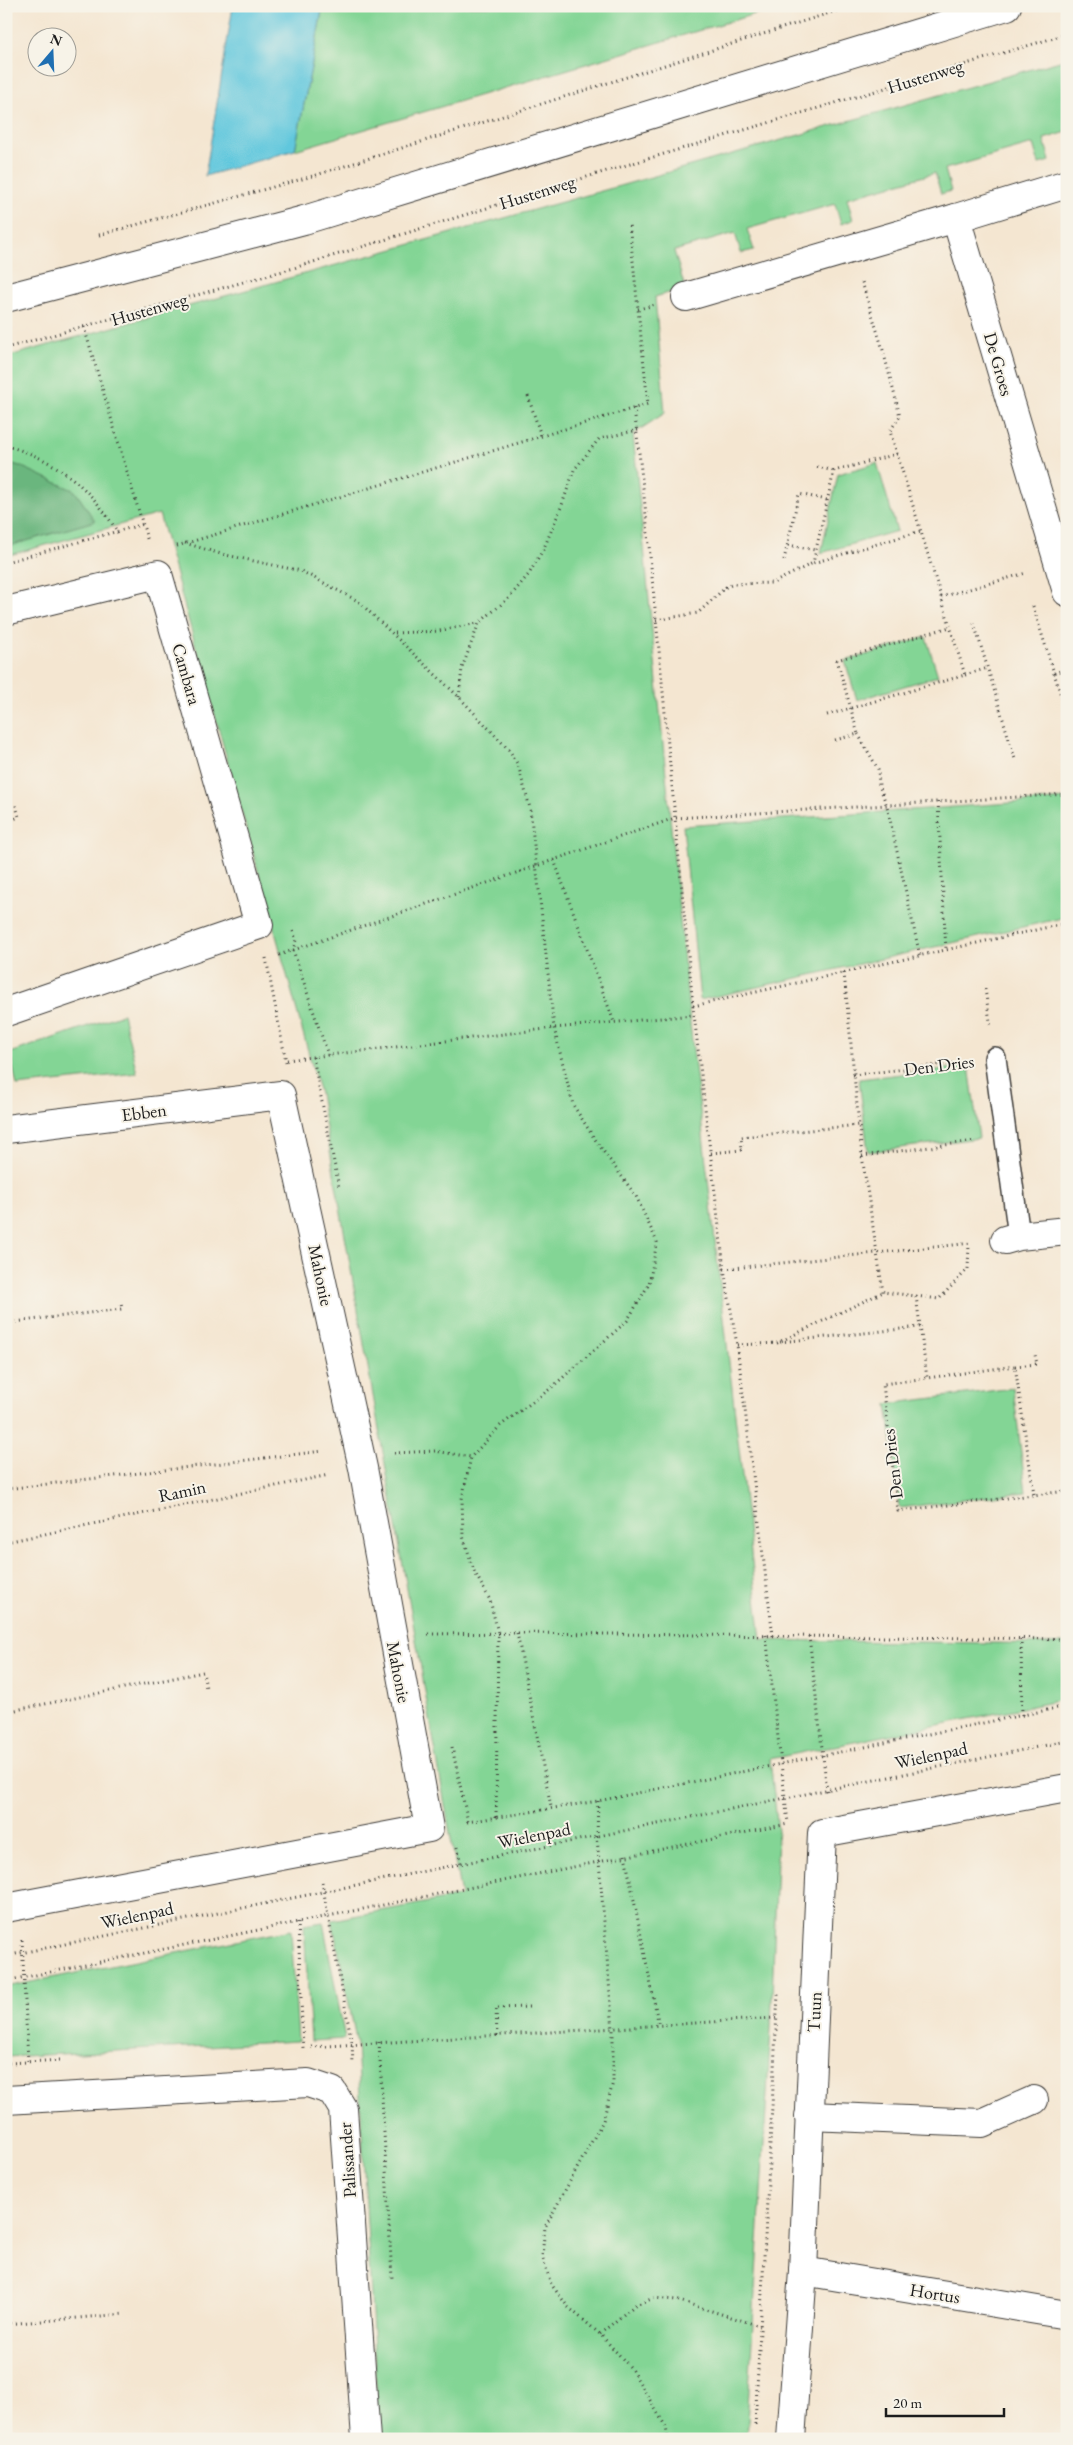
<svg xmlns="http://www.w3.org/2000/svg" width="1073" height="2445" font-family="'EB Garamond',serif">
	<rect width="100%" height="100%" fill="#f7f3e8"/>
	<filter id="ink" filterUnits="userSpaceOnUse"><feTurbulence type="fractalNoise" baseFrequency=".02" numOctaves="2"/><feDisplacementMap in="SourceGraphic" scale="10" xChannelSelector="R" yChannelSelector="G"/><feConvolveMatrix kernelMatrix="1 2 1 2 8 2 1 2 1" color-interpolation-filters="sRGB"/></filter>
	<filter id="wash" filterUnits="userSpaceOnUse"><feTurbulence type="fractalNoise" baseFrequency=".0096" numOctaves="4" result="noise"/><feDisplacementMap in="SourceGraphic" scale="20" xChannelSelector="R" yChannelSelector="G"/><feGaussianBlur stdDeviation="1.12" result="paint"/><feColorMatrix in="noise" values="0 0 0 0 0 0 0 0 0 0 0 0 0 0 0 0 0 1.4 0 .05"/><feComposite in="paint" operator="in"/></filter>
	<g filter="url(#wash)">
		<rect width="100%" height="100%" fill="#f4e6d1"/>
		<g fill="#83d595" stroke="#507858">
			<polygon points="323,6 782,6 295,150"/>
			<polygon points="1067,59 1067,132 1044,139 1050,161 1039,164 1033,144 945,169 951,191 941,194 935,173 847,198 853,220 841,224 835,204 747,229 754,250 741,253 735,233 674,251 685,288 655,297 665,413 633,434 690,1023 761,1640 1067,1644 1067,1699 770,1759 778,1831 771,2028 746,2439 379,2439 357,2044 332,1920 461,1896 320,1094 159,514 6,556 6,357 623,185"/>
			<polygon points="877,463 897,531 821,553 838,474"/>
			<polygon points="926,637 938,676 857,700 845,661"/>
			<polygon points="1067,799 1067,917 700,1000 683,826"/>
			<polygon points="123,1014 137,1073 17,1086 10,1053"/>
			<polygon points="969,1066 979,1138 868,1152 859,1079"/>
			<polygon points="1013,1388 1026,1492 900,1508 887,1404"/>
			<polygon points="323,1922 345,2039 311,2041 304,1925"/>
			<polygon points="291,1930 298,2041 6,2057 6,1987"/>
		</g>
		<polygon fill="#6ab67e" stroke="#43694d" points="6,462 20,466 75,491 95,521 6,547"/>
		<polygon fill="#60c7dd" stroke="#3e727c" points="233,6 323,6 295,150 205,176"/>
	</g>
	<g filter="url(#ink)">
		<g fill="none" stroke-linecap="round" stroke-linejoin="round">
			<g stroke="#3c3a37" stroke-width="24">
				<polyline id="lane" points="995,1058 1019,1236"/>
			</g>
			<g stroke="#3c3a37" stroke-width="30">
				<g id="street">
					<polyline points="1067,184 956,218 1067,592"/>
					<polyline points="686,297 956,218"/>
					<polyline points="6,611 158,574 259,925 6,1012"/>
					<polyline points="6,1129 281,1095 363,1468 429,1828 6,1908"/>
					<polyline points="1005,1240 1019,1236 1067,1231"/>
					<polyline points="6,2100 308,2083 332,2091 343,2109 366,2439"/>
					<polyline points="809,2116 982,2123 1034,2100"/>
					<polyline points="803,2271 1067,2315"/>
					<polyline points="791,2439 803,2271 822,1833 1067,1788"/>
				</g>
			</g>
			<g stroke="#3c3a37" stroke-width="30">
				<polyline id="secondary" points="6,298 304,220 1007,6"/>
			</g>
			<g stroke="#3c3a37" stroke-width="3" stroke-dasharray="1 4" stroke-linecap="butt">
				<polyline points="99,235 313,176 852,6"/>
				<polyline points="638,309 655,305"/>
				<polyline points="84,327 148,542"/>
				<polyline points="6,348 294,268 590,176 1067,34"/>
				<polyline points="528,396 541,436"/>
				<polyline points="634,408 646,514 693,1006 724,1269 737,1345 773,1636"/>
				<path d="M6 446C56 458 93 490 118 533"/>
				<polyline points="897,454 834,471 813,563 921,531"/>
				<polyline points="817,467 834,471"/>
				<polyline points="185,543 221,554 301,571 358,601 459,697 510,751 518,765 530,808 554,1028 573,1105 598,1144 636,1196 657,1242 649,1284 627,1321 550,1389 500,1426 471,1457 462,1499 463,1536 474,1571 490,1600 498,1633 496,1817"/>
				<polyline points="788,545 815,550"/>
				<polyline points="177,546 648,404 629,223"/>
				<polyline points="784,560 799,494 827,500"/>
				<polyline points="6,562 144,524"/>
				<polyline points="941,597 1026,573"/>
				<polyline points="1033,606 1054,673 1067,669"/>
				<polyline points="656,620 698,613 726,587 734,584 773,583 813,563"/>
				<polyline points="974,623 1015,759"/>
				<polyline points="395,633 439,631 478,623"/>
				<polyline points="1054,673 1067,715"/>
				<polyline points="965,675 988,668"/>
				<polyline points="459,697 462,668 479,623 509,598 529,574 544,548 562,505 574,470 599,439 638,430"/>
				<polyline points="827,715 965,675 890,431 900,416 883,350 862,282"/>
				<polyline points="858,734 878,769 879,785 887,806 920,956"/>
				<polyline points="835,740 858,734 837,660 950,627"/>
				<polyline points="938,802 946,950"/>
				<polyline points="6,822 19,817 15,802"/>
				<polyline points="554,860 614,1022"/>
				<polyline points="293,931 296,940 293,950 328,1055"/>
				<polyline points="279,955 675,818 1067,794"/>
				<polyline points="266,958 286,1062"/>
				<polyline points="844,973 862,1156 883,1292 916,1296 927,1378"/>
				<polyline points="985,989 991,1028"/>
				<polyline points="693,1006 1067,923"/>
				<polyline points="313,1057 339,1187"/>
				<polyline points="287,1060 554,1028 694,1015"/>
				<polyline points="853,1075 964,1062"/>
				<polyline points="711,1153 742,1150 741,1137 859,1125"/>
				<polyline points="862,1156 975,1141"/>
				<polyline points="724,1269 972,1243"/>
				<polyline points="916,1296 939,1299 968,1269 969,1244"/>
				<polyline points="6,1323 122,1309 121,1303"/>
				<polyline points="780,1342 920,1327"/>
				<polyline points="737,1345 777,1343 883,1292"/>
				<polyline points="1015,1366 1037,1364 1035,1355"/>
				<polyline points="394,1453 435,1451 471,1457"/>
				<polyline points="6,1489 323,1451"/>
				<polyline points="1034,1494 1015,1366 883,1384 898,1511 1067,1491"/>
				<polyline points="6,1542 329,1475"/>
				<polyline points="517,1633 551,1807"/>
				<polyline points="428,1634 517,1633 1067,1639"/>
				<polyline points="766,1635 788,1823"/>
				<polyline points="809,1636 827,1791"/>
				<polyline points="1021,1639 1022,1716"/>
				<polyline points="6,1712 203,1672 206,1688"/>
				<polyline points="452,1747 468,1822"/>
				<polyline points="598,1801 597,1837 613,2030 613,2082 603,2121 545,2227 542,2256 551,2284 568,2307 600,2334 630,2367 666,2427 668,2439"/>
				<polyline points="467,1822 598,1801 1067,1706"/>
				<polyline points="457,1847 461,1863"/>
				<polyline points="625,1855 659,2026"/>
				<polyline points="322,1882 328,1916 788,1824"/>
				<polyline points="298,1922 303,2048"/>
				<polyline points="22,1940 28,2061"/>
				<polyline points="6,1956 1067,1741"/>
				<polyline points="6,1981 328,1916 352,2043 353,2064"/>
				<polyline points="497,2036 496,2008 530,2007"/>
				<polyline points="379,2042 392,2278"/>
				<polyline points="311,2047 776,2018"/>
				<polyline points="9,2063 61,2060"/>
				<polyline points="6,2324 125,2314"/>
				<polyline points="600,2334 635,2305 654,2298 676,2300 760,2326"/>
				<polyline points="755,2425 778,1994"/>
			</g>
			<use href="#lane" stroke="#fff" stroke-width="21"/>
			<use href="#street" stroke="#fff" stroke-width="28"/>
			<use href="#secondary" stroke="#fff" stroke-width="28"/>
		</g>
	</g>
	<g text-anchor="middle" dominant-baseline="central" stroke-width="4" stroke-linejoin="round" paint-order="stroke">
		<g font-size="18" fill="#1c1c1c" stroke="#f7f3e8">
			<text transform="translate(925 76) rotate(-17)">Hustenweg</text>
			<text transform="translate(537 192) rotate(-17)">Hustenweg</text>
			<text transform="translate(149 309) rotate(-16)">Hustenweg</text>
			<text transform="translate(999 364) rotate(74)">De Groes</text>
			<text transform="translate(187 674) rotate(74)">Cambara</text>
			<text transform="translate(939 1065) rotate(-7)">Den Dries</text>
			<text transform="translate(144 1112) rotate(-7)">Ebben</text>
			<text transform="translate(321 1275) rotate(78)">Mahonie</text>
			<text transform="translate(892 1464) rotate(-97)">Den Dries</text>
			<text transform="translate(182 1491) rotate(-12)">Ramin</text>
			<text transform="translate(399 1672) rotate(79)">Mahonie</text>
			<text transform="translate(931 1755) rotate(-12)">Wielenpad</text>
			<text transform="translate(534 1835) rotate(-11)">Wielenpad</text>
			<text transform="translate(137 1915) rotate(-12)">Wielenpad</text>
			<text transform="translate(814 2012) rotate(-87)">Tuun</text>
			<text transform="translate(347 2160) rotate(-94)">Palissander</text>
			<text transform="translate(935 2293) rotate(9)">Hortus</text>
		</g>
	</g>
	<rect width="1073" height="2445" fill="none" stroke="#f7f3e8" stroke-width="25"/>
	<g transform="translate(52 52) rotate(19)"><circle r="24" fill="#f7f3e8" stroke="#9f9d96"/>
	<path d="M0-4L9 19L0 12L-9 19Z" fill="#1f6fb2"/>
	<text y="-8" font-size="14" font-weight="bold" text-anchor="middle" fill="#1c1c1c">N</text>
	</g>
	<path d="M886 2408v8h118v-8" fill="none" stroke="#1c1c1c" stroke-width="2.5"/>
	<text x="893" y="2408" font-size="15" fill="#1c1c1c" stroke="#f7f3e8" stroke-width="4" paint-order="stroke">20 m</text>
</svg>
